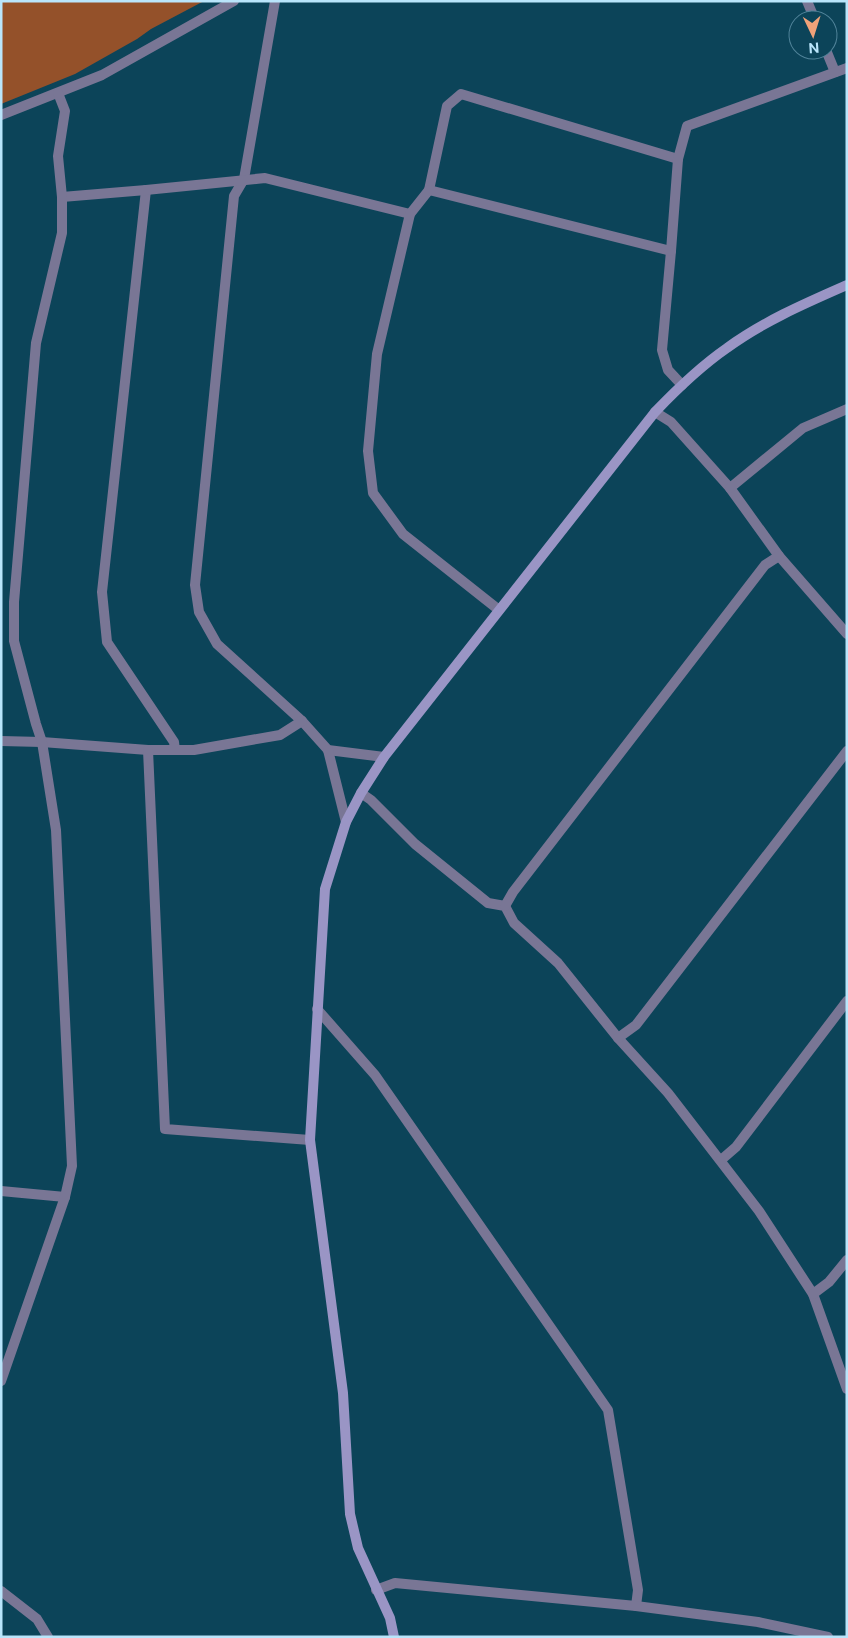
<svg xmlns="http://www.w3.org/2000/svg" width="848" height="1638" font-family="'Public Sans',sans-serif">
	<rect width="100%" height="100%" fill="#0c4459"/>
	<polygon fill="#94512a" points="1,1 204,1 151,29 137,39 75,74 1,104"/>
	<g fill="none" stroke-linecap="round" stroke-linejoin="round">
		<g stroke="#797695" stroke-width="10">
			<polyline points="275,1 244,179 234,196 195,585 199,612 217,644 302,721 328,750 384,757"/>
			<polyline points="807,1 815,20"/>
			<polyline points="826,50 835,72"/>
			<polyline points="1,115 102,75 234,1"/>
			<polyline points="146,190 102,592 107,642 174,742 175,750"/>
			<polyline points="429,190 447,106 461,94 678,159"/>
			<polyline points="62,197 146,190 265,178 410,214"/>
			<polyline points="682,385 668,370 662,350 671,251 678,159 687,126 847,68"/>
			<polyline points="655,412 671,422 730,488 779,556 847,634"/>
			<polyline points="730,488 803,428 847,409"/>
			<polyline points="499,610 403,534 373,493 368,451 377,354 410,214 429,190 671,251"/>
			<polyline points="1,741 42,742 148,750 194,750 280,735 302,721"/>
			<polyline points="148,750 165,1129 310,1140"/>
			<polyline points="328,750 346,822"/>
			<polyline points="361,793 371,800 415,844 488,903 505,906 514,923 558,963 618,1038 668,1093 759,1211 813,1294 847,1389"/>
			<polyline points="505,906 513,892 765,565 779,556"/>
			<polyline points="317,1009 375,1075 608,1410 638,1590 636,1606"/>
			<polyline points="618,1038 636,1025 847,751"/>
			<polyline points="721,1160 736,1147 847,1001"/>
			<polyline points="1,1191 65,1197"/>
			<polyline points="813,1294 829,1282 847,1260"/>
			<polyline points="1,1381 65,1197 72,1166 56,830 42,742 36,724 14,641 14,602 36,343 62,233 62,197 58,156 65,111 58,93"/>
			<polyline points="376,1590 395,1583 636,1606 758,1622 828,1637"/>
			<polyline points="1,1591 37,1619 48,1637"/>
		</g>
		<path stroke="#9a95c5" stroke-width="10" d="M394 1637 390 1618 358 1548 350 1514 343 1393 310 1140 325 889 346 822 361 793 384 757 655 412C677 389 701 366 727 348 764 321 806 303 847 285"/>
	</g>
	<rect width="848" height="1638" fill="none" stroke="#b9e5fb" stroke-width="5"/>
	<g transform="translate(813 35) rotate(176)"><circle r="24" fill="#0c4459" stroke="#51849a"/>
	<path d="M0-4L9 19L0 12L-9 19Z" fill="#f0a279"/>
	<text y="-8" font-size="14" font-weight="bold" text-anchor="middle" fill="#b9e5fb">N</text>
	</g>
</svg>
